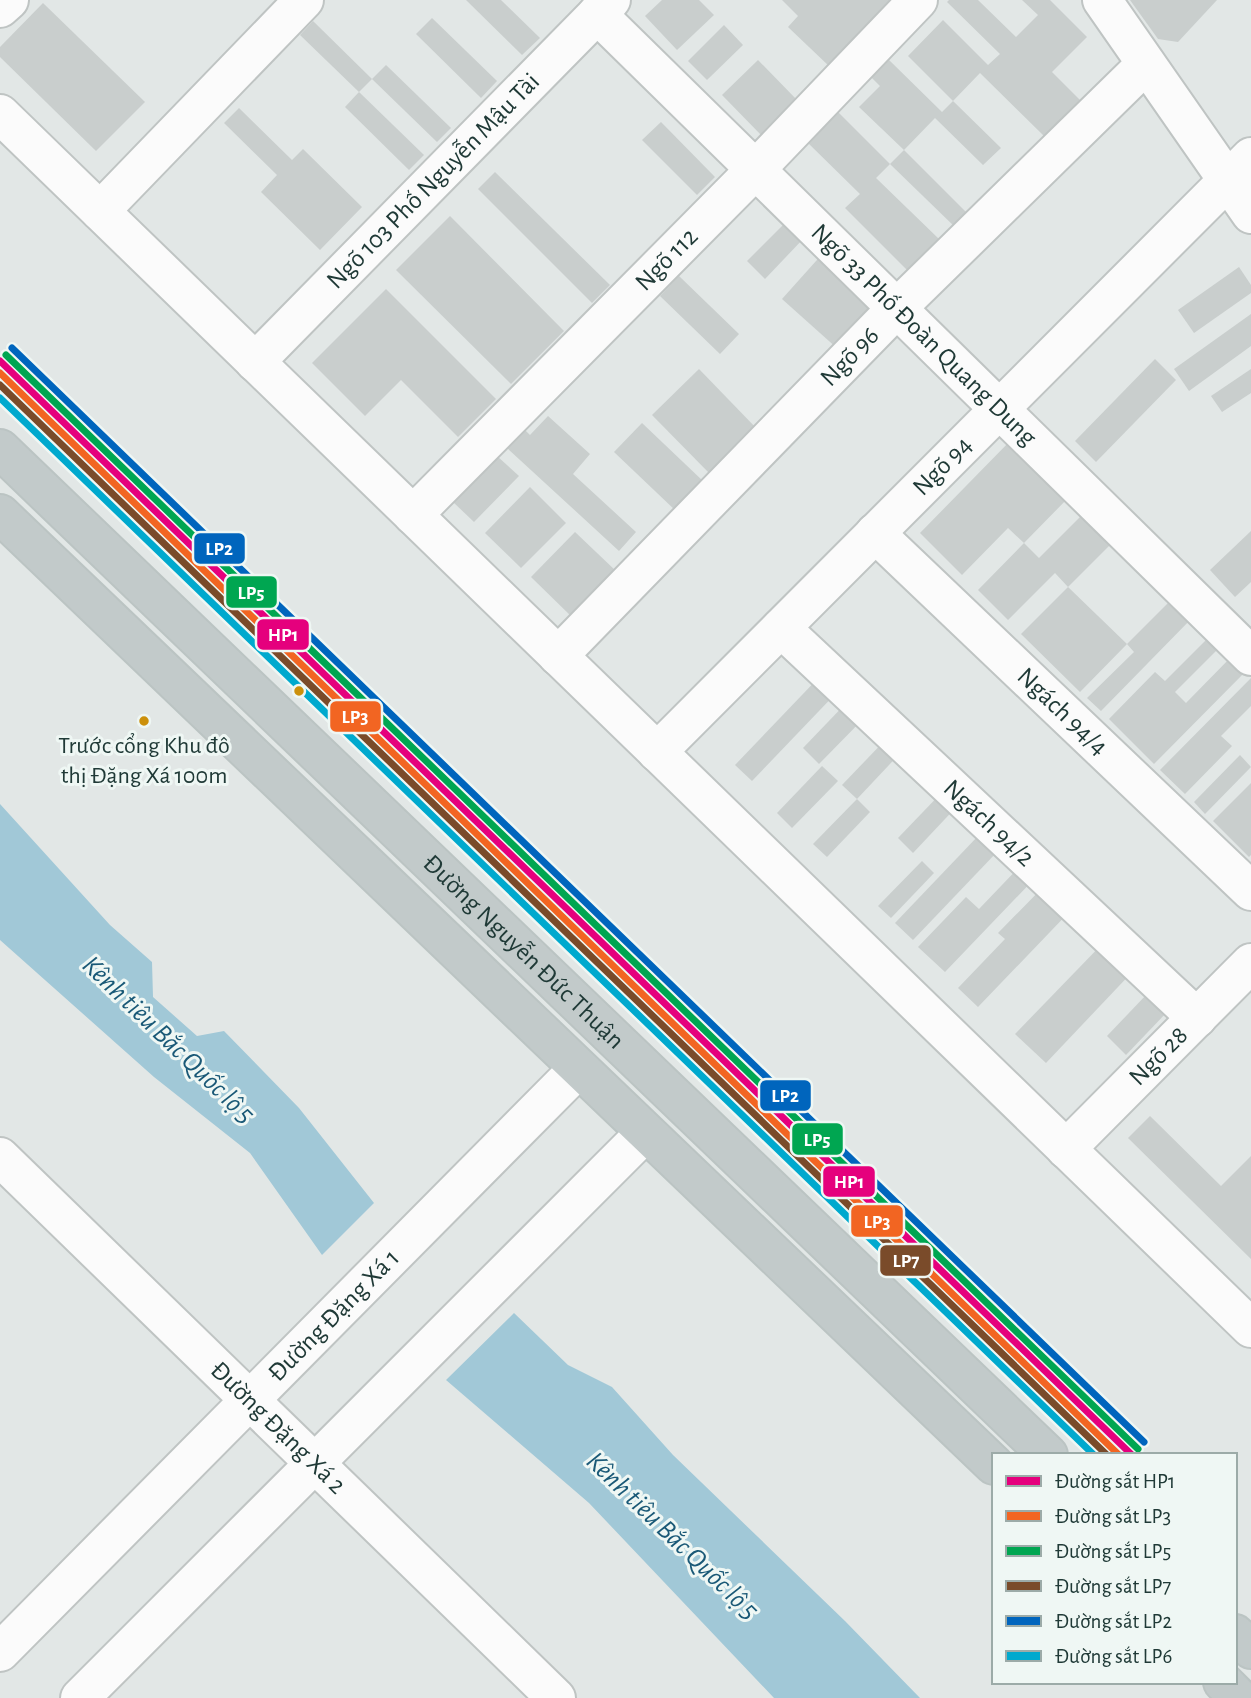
<svg xmlns="http://www.w3.org/2000/svg" width="1251" height="1698" font-family="'Alegreya Sans',sans-serif">
	<rect width="100%" height="100%" fill="#e2e7e6"/>
	<g fill="#a1c8d7">
		<polygon points="0,804 110,925 152,962 153,997 197,1036 224,1031 299,1108 374,1203 322,1255 250,1153 154,1077 0,940"/>
		<polygon points="514,1313 568,1365 612,1387 673,1455 845,1621 920,1698 774,1698 589,1503 446,1380"/>
	</g>
	<g fill="#c9cecd">
		<polygon points="466,0 501,0 540,38 522,55"/>
		<polygon points="662,0 699,0 714,15 677,50 645,16"/>
		<polygon points="782,0 895,0 830,67 788,27 798,16"/>
		<polygon points="949,0 978,0 1016,37 1038,15 1022,0 1050,0 1087,37 1052,72 1080,100 1044,136 980,73 953,101 908,56 943,20 988,65 1000,54 947,2"/>
		<polygon points="1130,0 1217,0 1178,42 1158,39"/>
		<polygon points="43,3 145,102 96,151 0,57 0,47"/>
		<polygon points="432,18 497,81 481,98 416,34"/>
		<polygon points="313,21 372,79 359,92 300,35"/>
		<polygon points="724,25 743,45 707,80 688,61"/>
		<polygon points="758,60 798,101 762,136 722,95"/>
		<polygon points="889,60 942,112 953,101 1001,148 983,165 935,118 904,150 859,107 880,86 871,77"/>
		<polygon points="386,65 451,128 437,142 372,79"/>
		<polygon points="359,92 424,155 409,170 345,107"/>
		<polygon points="239,108 292,160 303,149 362,207 320,250 261,192 277,175 224,123"/>
		<polygon points="837,111 890,164 876,178 939,239 908,271 845,208 860,194 807,142"/>
		<polygon points="661,122 715,177 697,195 642,140"/>
		<polygon points="904,150 969,215 957,229 890,164"/>
		<polygon points="495,172 610,285 592,303 478,189"/>
		<polygon points="450,216 564,331 511,384 396,270"/>
		<polygon points="787,221 804,238 765,279 747,261"/>
		<polygon points="825,251 866,287 868,317 839,350 782,299"/>
		<polygon points="1239,267 1251,285 1251,293 1194,333 1178,310"/>
		<polygon points="679,276 739,334 720,354 660,296"/>
		<polygon points="386,289 496,399 458,437 401,380 365,416 312,363"/>
		<polygon points="1251,314 1251,346 1189,391 1174,369"/>
		<polygon points="1155,359 1176,380 1096,462 1075,441"/>
		<polygon points="699,369 758,430 711,475 652,415"/>
		<polygon points="1251,369 1251,393 1222,412 1211,396"/>
		<polygon points="548,416 590,454 573,474 636,532 619,551 507,448 524,429 530,435"/>
		<polygon points="642,423 704,482 676,511 614,452"/>
		<polygon points="1012,439 1070,496 1024,543 1008,528 962,575 920,533"/>
		<polygon points="497,456 519,476 474,522 452,501"/>
		<polygon points="530,487 566,523 521,568 485,533"/>
		<polygon points="1088,509 1117,538 1068,587 1055,573 1008,620 978,590 1024,543 1039,558"/>
		<polygon points="1251,531 1251,582 1235,597 1210,570"/>
		<polygon points="575,532 617,572 573,618 531,577"/>
		<polygon points="1068,587 1127,644 1173,598 1193,617 1101,711 1087,698 1134,652 1127,644 1080,692 1021,634"/>
		<polygon points="1213,633 1223,644 1175,692 1186,703 1234,654 1248,669 1154,764 1109,719 1155,672 1165,681"/>
		<polygon points="824,672 841,688 752,781 735,765"/>
		<polygon points="1251,678 1251,706 1221,736 1232,746 1185,794 1160,770"/>
		<polygon points="851,698 868,714 819,764 803,748"/>
		<polygon points="890,735 905,748 857,799 842,785"/>
		<polygon points="1240,755 1251,767 1205,814 1194,802"/>
		<polygon points="822,766 838,781 792,828 777,813"/>
		<polygon points="1251,783 1251,855 1249,857 1213,821"/>
		<polygon points="946,788 961,802 913,853 898,838"/>
		<polygon points="857,799 870,812 827,857 813,844"/>
		<polygon points="979,835 997,852 913,940 895,923"/>
		<polygon points="922,861 934,873 891,918 878,906"/>
		<polygon points="1024,862 1038,875 945,972 918,947 966,897 979,909"/>
		<polygon points="1047,883 1073,908 978,1007 958,988 1005,939 998,933"/>
		<polygon points="1106,940 1136,968 1046,1063 1015,1034"/>
		<polygon points="1148,993 1168,1011 1126,1055 1107,1036"/>
		<polygon points="1150,1116 1221,1186 1251,1156 1251,1259 1128,1138"/>
	</g>
	<g fill="none" stroke-linecap="round" stroke-linejoin="round">
		<g stroke="#bfc4c3" stroke-width="42">
			<g id="minor">
				<polyline points="1102,0 1251,214"/>
				<polyline points="0,8 9,0"/>
				<path id="s1" d="M597 14 1251 656"/>
				<polyline points="100,211 304,0"/>
				<path id="s2" d="M255 362 611 0"/>
				<path id="s3" d="M413 515 756 169 918 0"/>
				<path id="s4" d="M875 533 1251 891"/>
				<path id="s5" d="M781 628 1197 1018"/>
				<path id="s6" d="M558 656 897 308 1146 64"/>
				<path id="s7" d="M657 752 1251 157"/>
				<path id="s8" d="M1066 1149 1251 963"/>
				<path id="s9" d="M0 1652 578 1069"/>
				<polyline points="80,1698 645,1133"/>
			</g>
		</g>
		<g stroke="#bfc4c3" stroke-width="42">
			<g id="tertiary">
				<polyline points="0,114 1251,1328"/>
				<path id="s10" d="M0 1157 556 1698"/>
			</g>
		</g>
		<g stroke="#bbc4c3" stroke-width="42">
			<g id="trunk">
				<path id="s11" d="M0 449 1048 1455"/>
				<polyline points="0,514 994,1465"/>
				<polyline points="1235,1634 1251,1649"/>
				<polyline points="1223,1682 1239,1698"/>
			</g>
		</g>
		<use href="#minor" stroke="#fbfbfb" stroke-width="38"/>
		<use href="#tertiary" stroke="#fbfbfb" stroke-width="38"/>
		<use href="#trunk" stroke="#c2caca" stroke-width="38"/>
		<g stroke="#eff7f4" stroke-width="12">
			<polyline id="rail-1" points="0,361 1132,1455"/>
		</g>
		<g stroke="#eff7f4" stroke-width="12">
			<polyline id="rail-2" points="0,373 1119,1455"/>
		</g>
		<g stroke="#eff7f4" stroke-width="12">
			<polyline id="rail-3" points="6,355 1138,1449"/>
		</g>
		<g stroke="#eff7f4" stroke-width="12">
			<polyline id="rail-4" points="0,385 1107,1455"/>
		</g>
		<g stroke="#eff7f4" stroke-width="12">
			<polyline id="rail-5" points="12,348 1144,1442"/>
		</g>
		<g stroke="#eff7f4" stroke-width="12">
			<polyline id="rail-6" points="0,398 1094,1455"/>
		</g>
		<use href="#rail-1" stroke="#e5007d" stroke-width="7"/>
		<use href="#rail-2" stroke="#f26522" stroke-width="7"/>
		<use href="#rail-3" stroke="#00a651" stroke-width="7"/>
		<use href="#rail-4" stroke="#7a4b2a" stroke-width="7"/>
		<use href="#rail-5" stroke="#0065bd" stroke-width="7"/>
		<use href="#rail-6" stroke="#00a9ce" stroke-width="7"/>
	</g>
	<g fill="#cc900b" stroke="#eff7f4" stroke-width="2.5">
		<circle cx="299" cy="691" r="6"/>
		<circle cx="144" cy="721" r="6"/>
	</g>
	<g text-anchor="middle" dominant-baseline="central" stroke-width="6" stroke-linejoin="round" paint-order="stroke">
		<g font-size="24" fill="#203a37" stroke="#eff7f4">
			<text x="144" y="746">Trước cổng Khu đô<tspan x="144" dy="30">thị Đặng Xá 100m</tspan></text>
		</g>
		<g font-size="26" fill="#203a37" stroke="#eff7f4">
			<text stroke="none"><textPath href="#s2" startOffset="254">Ngõ 103 Phố Nguyễn Mậu Tài</textPath></text>
			<text stroke="none"><textPath href="#s3" startOffset="360">Ngõ 112</textPath></text>
			<text stroke="none"><textPath href="#s1" startOffset="458">Ngõ 33 Phố Đoàn Quang Dung</textPath></text>
			<text stroke="none"><textPath href="#s6" startOffset="418">Ngõ 96</textPath></text>
			<text stroke="none"><textPath href="#s7" startOffset="404">Ngõ 94</textPath></text>
			<text stroke="none"><textPath href="#s4" startOffset="259">Ngách 94/4</textPath></text>
			<text stroke="none"><textPath href="#s5" startOffset="285">Ngách 94/2</textPath></text>
			<text stroke="none"><textPath href="#s11" startOffset="726">Đường Nguyễn Đức Thuận</textPath></text>
			<text stroke="none"><textPath href="#s8" startOffset="131">Ngõ 28</textPath></text>
			<text stroke="none"><textPath href="#s9" startOffset="474">Đường Đặng Xá 1</textPath></text>
			<text stroke="none"><textPath href="#s10" startOffset="388">Đường Đặng Xá 2</textPath></text>
		</g>
		<g font-size="28" font-style="italic" fill="#1a5977" stroke="#eff7f4">
			<text transform="translate(168 1040) rotate(44)">Kênh tiêu Bắc Quốc lộ 5</text>
			<text transform="translate(672 1536) rotate(44)">Kênh tiêu Bắc Quốc lộ 5</text>
		</g>
	</g>
	<g stroke="#eff7f4" stroke-width="2.5">
		<rect x="193" y="532" width="53" height="33" rx="7" fill="#0065bd"/>
		<rect x="225" y="575" width="53" height="34" rx="7" fill="#00a651"/>
		<rect x="256" y="618" width="54" height="33" rx="7" fill="#e5007d"/>
		<rect x="329" y="700" width="53" height="33" rx="7" fill="#f26522"/>
		<rect x="759" y="1079" width="53" height="33" rx="7" fill="#0065bd"/>
		<rect x="791" y="1122" width="53" height="34" rx="7" fill="#00a651"/>
		<rect x="822" y="1165" width="54" height="33" rx="7" fill="#e5007d"/>
		<rect x="850" y="1204" width="54" height="34" rx="7" fill="#f26522"/>
		<rect x="879" y="1244" width="53" height="33" rx="7" fill="#7a4b2a"/>
	</g>
	<g font-size="19" text-anchor="middle" font-weight="bold" fill="#fff">
		<text x="219" y="555">LP2</text>
		<text x="251" y="599">LP5</text>
		<text x="283" y="641">HP1</text>
		<text x="355" y="723">LP3</text>
		<text x="785" y="1102">LP2</text>
		<text x="817" y="1146">LP5</text>
		<text x="849" y="1188">HP1</text>
		<text x="877" y="1228">LP3</text>
		<text x="906" y="1267">LP7</text>
	</g>
	<rect x="992" y="1453" width="245" height="231" fill="#eff7f4" stroke="#9caba8" stroke-width="2"/>
	<rect x="1006" y="1476" width="35" height="10" fill="#e5007d" stroke="#9caba8" stroke-width="2"/>
	<text x="1055" y="1488" font-size="21" fill="#203a37">Đường sắt HP1</text>
	<rect x="1006" y="1511" width="35" height="10" fill="#f26522" stroke="#9caba8" stroke-width="2"/>
	<text x="1055" y="1523" font-size="21" fill="#203a37">Đường sắt LP3</text>
	<rect x="1006" y="1546" width="35" height="10" fill="#00a651" stroke="#9caba8" stroke-width="2"/>
	<text x="1055" y="1558" font-size="21" fill="#203a37">Đường sắt LP5</text>
	<rect x="1006" y="1581" width="35" height="10" fill="#7a4b2a" stroke="#9caba8" stroke-width="2"/>
	<text x="1055" y="1593" font-size="21" fill="#203a37">Đường sắt LP7</text>
	<rect x="1006" y="1616" width="35" height="10" fill="#0065bd" stroke="#9caba8" stroke-width="2"/>
	<text x="1055" y="1628" font-size="21" fill="#203a37">Đường sắt LP2</text>
	<rect x="1006" y="1651" width="35" height="10" fill="#00a9ce" stroke="#9caba8" stroke-width="2"/>
	<text x="1055" y="1663" font-size="21" fill="#203a37">Đường sắt LP6</text>
</svg>
